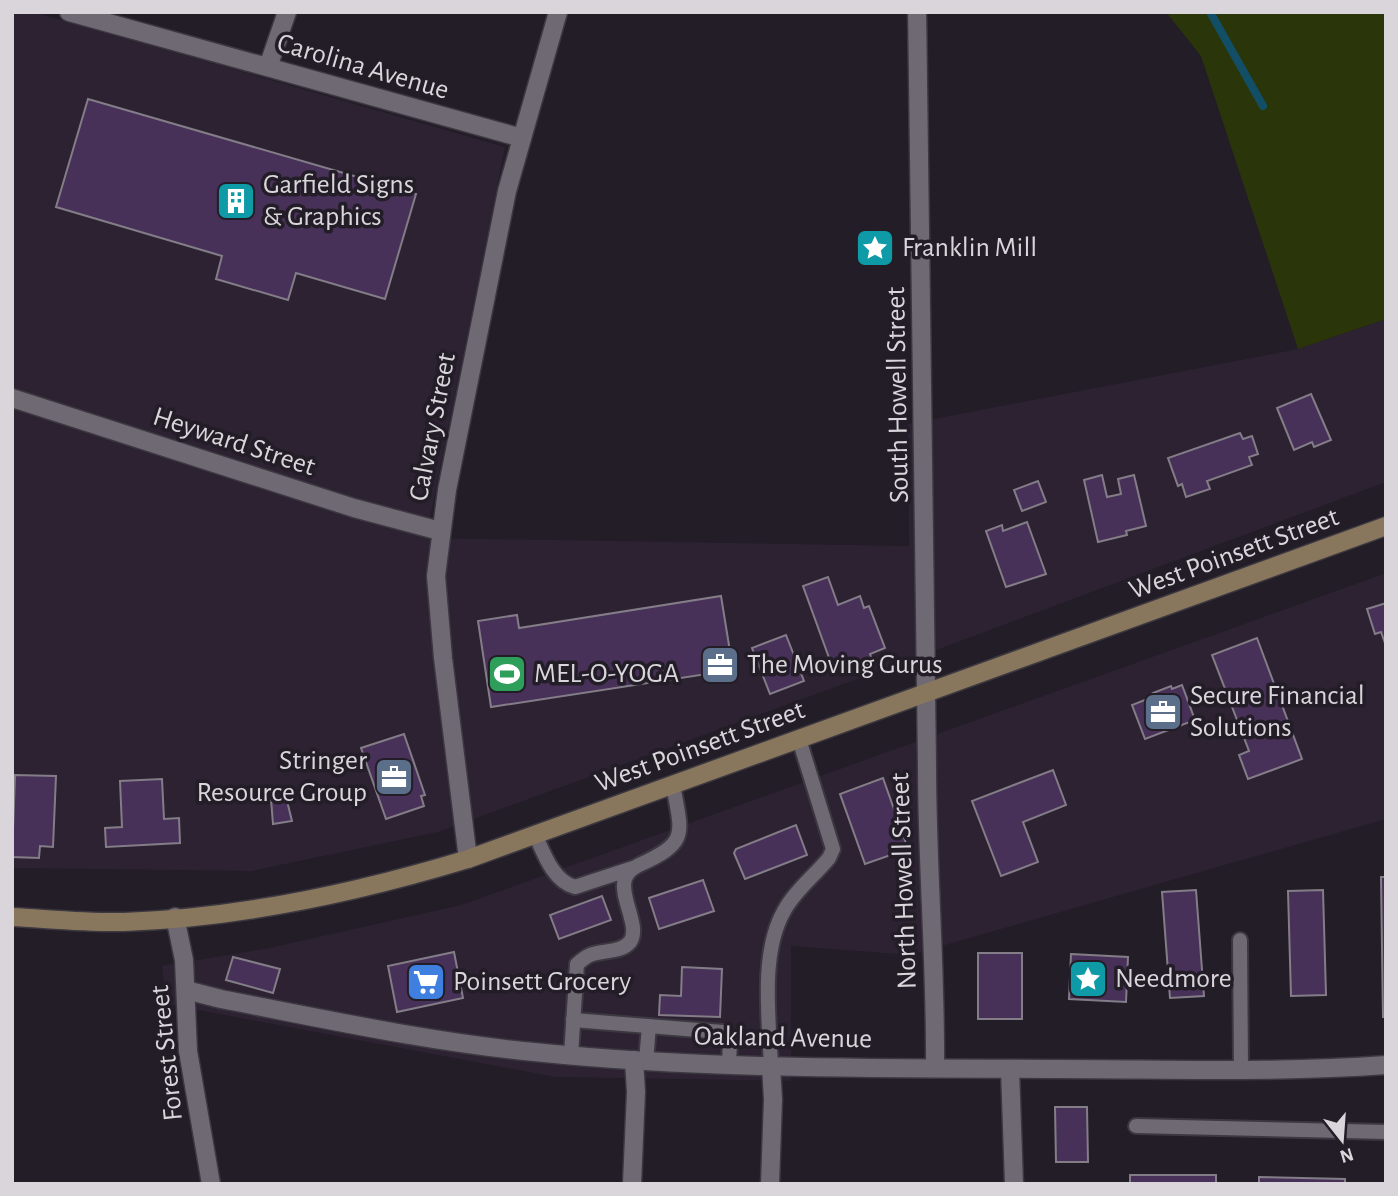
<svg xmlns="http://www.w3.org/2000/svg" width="1398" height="1196" font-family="'Alegreya Sans',sans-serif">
	<rect width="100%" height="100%" fill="#221d26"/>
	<g fill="#2c2231">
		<polygon points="12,12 33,12 505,147 426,538 909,546 908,424 1298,349 1386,319 1386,482 915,658 438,832 252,871 12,868"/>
		<polygon points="1386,573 1386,819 910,955 791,946 791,1081 555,1077 166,1004 162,966 269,948 461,905"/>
	</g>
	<polygon fill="#2b350a" points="1166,12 1386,12 1386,319 1298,349 1201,56"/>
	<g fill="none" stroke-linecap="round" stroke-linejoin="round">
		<polyline stroke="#124f66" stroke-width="8" points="1210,12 1263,106"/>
	</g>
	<g fill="#483158" stroke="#837d87" stroke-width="2">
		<polygon points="88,99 416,194 385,299 296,273 288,300 216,279 222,256 56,207"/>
		<polygon points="1311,394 1331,440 1314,447 1312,442 1294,450 1277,408"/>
		<polygon points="1240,433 1243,439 1252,436 1258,454 1249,457 1252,465 1207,481 1210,489 1186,497 1182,484 1178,486 1168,458"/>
		<polygon points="1102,475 1107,497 1121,494 1118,479 1134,475 1146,526 1126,531 1127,535 1098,542 1084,480"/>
		<polygon points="1038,481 1046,502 1022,511 1014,490"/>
		<polygon points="1027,522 1046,574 1006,587 986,531 1002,525 1003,531"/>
		<polygon points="828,577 838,605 860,596 864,608 869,606 885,648 870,654 873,662 853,670 849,659 832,666 803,586"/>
		<polygon points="721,596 733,670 491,707 478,621 517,615 519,628"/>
		<polygon points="1386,603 1386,646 1381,632 1375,634 1367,609"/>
		<polygon points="786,635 804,681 770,694 752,648"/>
		<polygon points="1257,638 1302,759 1248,779 1239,755 1249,751 1212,655"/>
		<polygon points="1182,685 1195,720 1145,739 1132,705 1155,696 1153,693 1171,686 1172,689"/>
		<polygon points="404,734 425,795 421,796 424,806 386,819 361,748"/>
		<polygon points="1053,770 1066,805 1023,822 1038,862 1001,876 972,801"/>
		<polygon points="15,775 56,776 53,847 40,846 39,858 12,857"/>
		<polygon points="883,778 908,849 865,864 840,794"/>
		<polygon points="162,779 164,819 179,818 180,843 106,847 105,828 122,827 120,781"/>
		<polygon points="286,797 292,821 273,824 271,799"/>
		<polygon points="796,825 807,855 745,879 734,853 736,849"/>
		<polygon points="1381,877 1386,877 1386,1017 1383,1017"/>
		<polygon points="703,880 714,911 659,929 649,898"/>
		<polygon points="1196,890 1204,996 1170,998 1162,892"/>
		<polygon points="1323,890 1326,995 1291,996 1288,891"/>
		<polygon points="602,896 611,920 559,939 550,915"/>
		<polygon points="454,952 463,998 397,1012 388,966"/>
		<rect x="978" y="953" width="44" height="66"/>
		<polygon points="1071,954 1128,957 1126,1002 1069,999"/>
		<polygon points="233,957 280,969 273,993 226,980"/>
		<polygon points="682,967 722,969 720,1017 659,1015 660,995 681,996"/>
		<polygon points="1055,1107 1087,1107 1088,1162 1056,1162"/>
		<rect x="1130" y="1175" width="86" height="9"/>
		<polygon points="1259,1177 1345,1179 1345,1184 1259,1184"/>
	</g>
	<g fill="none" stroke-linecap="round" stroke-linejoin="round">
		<g stroke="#3c3840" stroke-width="18">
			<g id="lane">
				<path d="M535 834C544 854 553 881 575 887L633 868"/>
				<polyline points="1240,940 1241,1069"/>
				<polyline points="573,1020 723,1032 730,1039 729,1064"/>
				<path d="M571 1055 577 964C581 961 585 957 590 955 602 950 621 953 630 942 641 927 619 897 625 879 627 872 633 868 639 865 689 842 682 835 673 785"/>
				<polyline points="646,1061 649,1026"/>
				<path d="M771 1066C769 1019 760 953 784 911 794 892 815 875 829 858L833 849 799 739"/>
				<polyline points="1136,1126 1386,1132"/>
			</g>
		</g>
		<g stroke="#3c3840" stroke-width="21">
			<g id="street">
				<polyline points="69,12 522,138"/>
				<path d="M917 12C922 263 926 514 927 766 927 866 936 967 935 1068"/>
				<polyline points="268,67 287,12"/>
				<polyline points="12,398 354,508 440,531"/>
				<polyline points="468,859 443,658 436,576 447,490 507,191 558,12"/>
				<polyline points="175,917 184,960 188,1051 211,1184"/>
				<path d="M186 990 221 999C325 1019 429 1042 534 1052 707 1070 883 1068 1057 1069 1166 1069 1277 1073 1386 1065"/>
				<polyline points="1010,1069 1014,1184"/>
				<polyline points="632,1184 636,1092 634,1060"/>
				<polyline points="770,1184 773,1099 771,1066"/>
			</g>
		</g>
		<g stroke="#3c3840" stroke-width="21">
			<path id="secondary" d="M12 917C49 919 87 923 124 922 241 918 356 893 468 859L1386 526"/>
		</g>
		<use href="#lane" stroke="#6f6974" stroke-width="14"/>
		<use href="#street" stroke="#6f6974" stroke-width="18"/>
		<use href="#secondary" stroke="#88765d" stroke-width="18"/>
	</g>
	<defs>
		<g id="building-square" transform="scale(2.0125)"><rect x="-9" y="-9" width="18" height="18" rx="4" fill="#0f9aa8" stroke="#221d26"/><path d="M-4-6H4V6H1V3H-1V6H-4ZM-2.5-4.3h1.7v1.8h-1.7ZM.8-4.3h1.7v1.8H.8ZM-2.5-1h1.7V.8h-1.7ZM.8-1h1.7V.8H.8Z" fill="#fff"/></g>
		<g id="sight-square" transform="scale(2.0125)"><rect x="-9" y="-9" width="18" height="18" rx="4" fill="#0f9aa8" stroke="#221d26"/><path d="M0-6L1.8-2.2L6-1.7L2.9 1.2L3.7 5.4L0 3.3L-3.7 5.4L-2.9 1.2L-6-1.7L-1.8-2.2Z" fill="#fff"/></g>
		<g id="office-square" transform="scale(2.0125)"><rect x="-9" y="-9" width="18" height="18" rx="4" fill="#5c6f8a" stroke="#221d26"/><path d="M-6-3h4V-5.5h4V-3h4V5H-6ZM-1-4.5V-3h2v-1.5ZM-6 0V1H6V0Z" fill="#fff"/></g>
		<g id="stadium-square" transform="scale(2.0125)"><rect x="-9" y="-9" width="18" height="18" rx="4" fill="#2e9e5b" stroke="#221d26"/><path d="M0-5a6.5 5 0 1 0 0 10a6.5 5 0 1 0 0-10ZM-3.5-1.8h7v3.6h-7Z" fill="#fff"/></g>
		<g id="supermarket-square" transform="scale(2.0125)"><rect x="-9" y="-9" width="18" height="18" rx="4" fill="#3f7fe0" stroke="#221d26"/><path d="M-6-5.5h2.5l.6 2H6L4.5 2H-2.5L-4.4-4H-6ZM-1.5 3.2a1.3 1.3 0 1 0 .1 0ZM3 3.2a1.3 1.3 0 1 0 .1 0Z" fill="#fff"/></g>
	</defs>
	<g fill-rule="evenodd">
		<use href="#building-square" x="236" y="201"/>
		<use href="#sight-square" x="875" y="248"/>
		<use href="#office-square" x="720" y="665"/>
		<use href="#stadium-square" x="507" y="674"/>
		<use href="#office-square" x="1163" y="712"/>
		<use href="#office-square" x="394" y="777"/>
		<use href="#sight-square" x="1088" y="979"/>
		<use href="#supermarket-square" x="426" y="982"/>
	</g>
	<g text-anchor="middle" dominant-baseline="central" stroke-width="7" stroke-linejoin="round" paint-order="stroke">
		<g font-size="28" fill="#d9d5db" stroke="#221d26">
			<text transform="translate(363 67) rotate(16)">Carolina Avenue</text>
			<text transform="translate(898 395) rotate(-91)">South Howell Street</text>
			<text transform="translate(433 427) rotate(-79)">Calvary Street</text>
			<text transform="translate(234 442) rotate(18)">Heyward Street</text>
			<text transform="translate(1234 554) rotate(-20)">West Poinsett Street</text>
			<text transform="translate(700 747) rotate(-20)">West Poinsett Street</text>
			<text transform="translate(904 881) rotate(-92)">North Howell Street</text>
			<text transform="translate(783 1038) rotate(1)">Oakland Avenue</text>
			<text transform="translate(167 1053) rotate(-96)">Forest Street</text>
		</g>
		<g font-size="28" fill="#d9d5db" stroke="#221d26" text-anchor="start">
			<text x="263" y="185">Garfield Signs<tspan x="263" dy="32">&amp; Graphics</tspan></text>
			<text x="902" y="248">Franklin Mill</text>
			<text x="747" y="665">The Moving Gurus</text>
			<text x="534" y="674">MEL-O-YOGA</text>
			<text x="1190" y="696">Secure Financial<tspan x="1190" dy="32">Solutions</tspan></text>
			<text x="367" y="761" text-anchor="end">Stringer<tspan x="367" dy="32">Resource Group</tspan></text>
			<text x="1115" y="979">Needmore</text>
			<text x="453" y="982">Poinsett Grocery</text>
		</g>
	</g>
	<rect width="1398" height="1196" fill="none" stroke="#d9d5db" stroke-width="28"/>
	<g transform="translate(1342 1140) rotate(163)" stroke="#221d26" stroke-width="5" paint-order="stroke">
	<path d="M0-5L12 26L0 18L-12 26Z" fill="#d9d5db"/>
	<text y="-10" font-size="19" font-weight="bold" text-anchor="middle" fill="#d9d5db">N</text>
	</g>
</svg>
